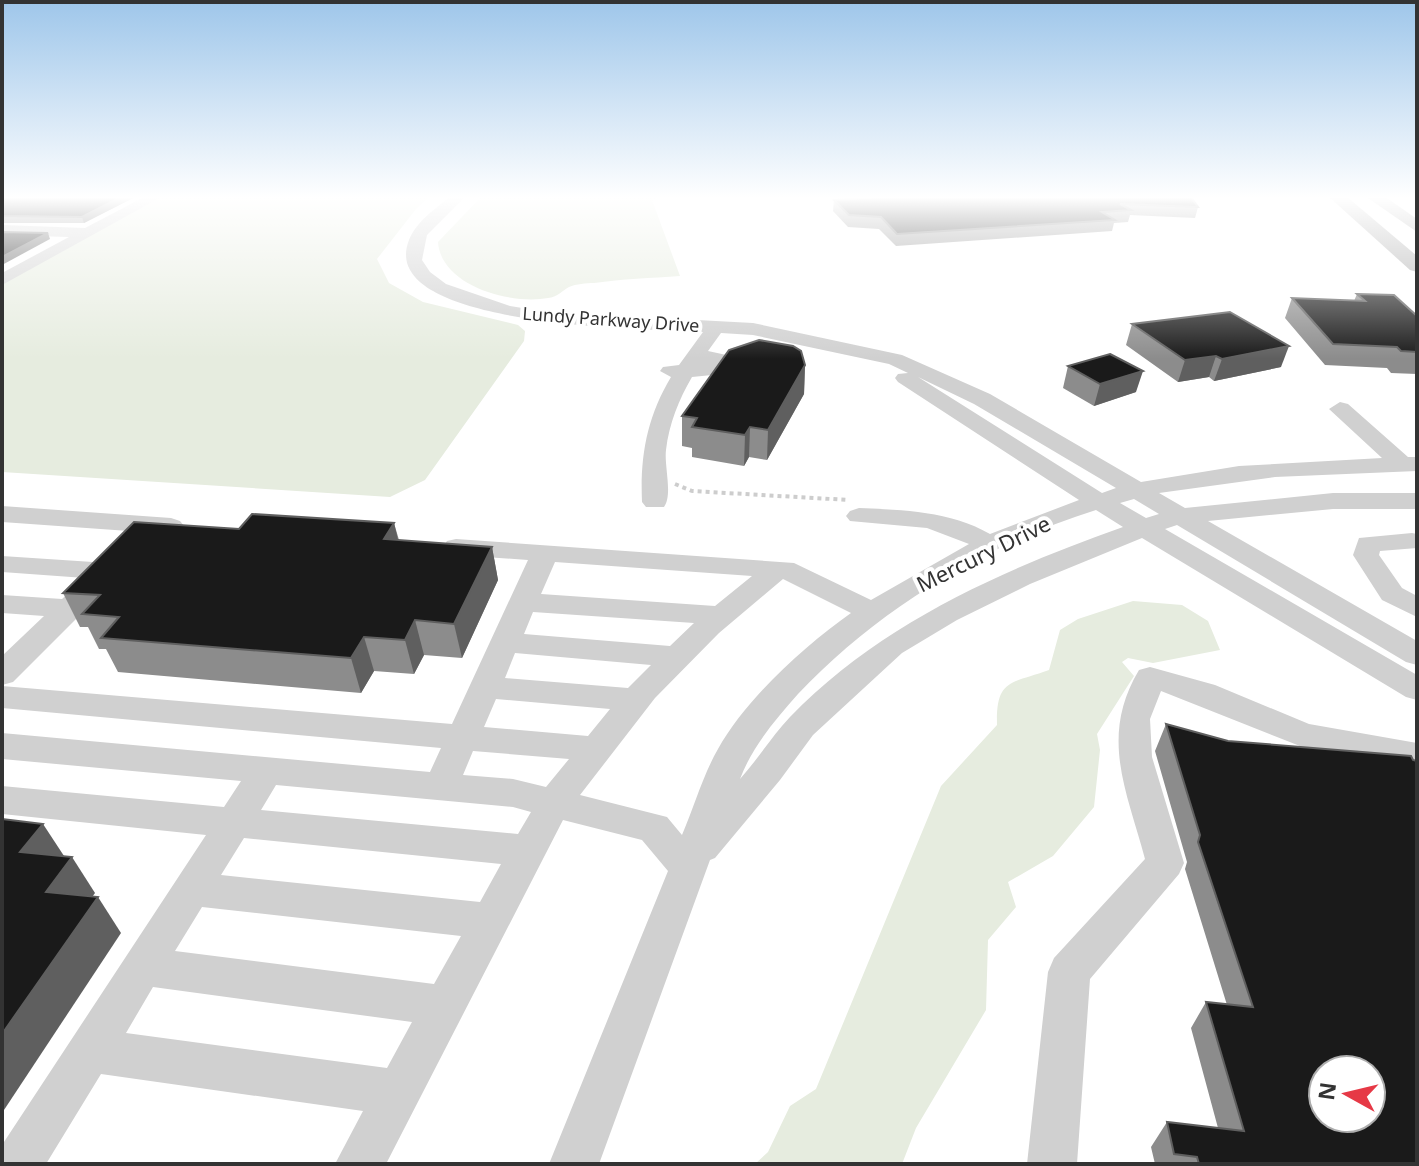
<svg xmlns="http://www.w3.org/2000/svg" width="1419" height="1166" font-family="'Noto Sans',sans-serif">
	<rect width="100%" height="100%" fill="#fff"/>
	<g fill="#e6ecdf">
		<polygon points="160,196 430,196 416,209 377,259 389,283 423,302 518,325 525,331 524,341 425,480 390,497 2,472 2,282"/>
		<path d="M482 196H661L652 200 680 276C651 278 622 279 594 283 586 283 576 284 569 287 562 291 557 297 548 298 511 305 441 286 438 242Z"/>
		<path d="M1133 601 1182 605 1208 621 1220 650 1153 663 1128 658 1122 662 1134 676 1097 734 1100 750 1094 807 1053 856 1008 882 1016 907 988 940 986 1010 916 1128 902 1164H755L768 1152 790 1106 816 1089 941 786 997 725C996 679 1010 684 1049 670L1060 630 1078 619Z"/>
	</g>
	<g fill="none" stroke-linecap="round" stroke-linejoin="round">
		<polyline stroke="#cdcdcd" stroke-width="4" stroke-dasharray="4 4" stroke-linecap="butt" points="675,484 692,491 849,500"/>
		<g fill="#d0d0d0" fill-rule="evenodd">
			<polygon points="146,196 163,196 2,285 2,273 69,237 2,235 2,225 85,228"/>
			<path d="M451 196H466L427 235 422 260 430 272 446 284 510 306 547 312 753 323 902 355 990 394 1141 482 1239 466 1382 458 1329 409 1340 402 1348 404 1408 457H1417V471L1275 477 1159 493 1185 508 1333 493H1417V509H1333L1208 521 1417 641V665L1406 662 1177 525 1165 529 1417 675V700L1406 697 1142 538 1030 584 957 620 902 653 813 735 780 780 715 858 710 860 599 1164H549L668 871 642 840 563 820 386 1164H335L363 1111 101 1074 46 1164H2V1145L206 835 2 814V786L224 807 241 781 2 759V733L430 772 441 748 2 708V686L452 724 528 560 456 555 447 553 443 547 447 541 456 539 794 563 871 600 969 544 927 528 850 521 846 516 850 511 859 508C904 510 950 511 990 534L1079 500 898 382 895 378 898 374 908 373 889 364 753 335 721 333 708 351 731 356 734 364 722 374 692 377C679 399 669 424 666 450 664 466 673 495 664 507H646L642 502C640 456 647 417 671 377L660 371 663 367 679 365 703 332C657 329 374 329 409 240 416 222 436 208 451 196ZM918 377 974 404 1116 488 1102 493ZM1134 499 1159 514 1146 518 1120 503ZM1096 510 1123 527C1002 570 881 623 790 717 772 736 758 759 740 779 752 747 775 720 798 694 879 609 984 545 1096 510ZM555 562 752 576 715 606 541 594ZM783 579 851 613C804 646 746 699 718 749 703 775 694 807 682 835L667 817 580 795 655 698 719 633ZM533 612 694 623 670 646 524 634ZM515 653 651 665 628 688 505 678ZM496 699 610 709 588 736 484 727ZM473 751 569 759 546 787 513 779 463 775ZM276 785 513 807 531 812 518 834 261 810ZM244 838 501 864 480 902 221 875ZM202 907 461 936 434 984 175 951ZM153 987 412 1022 387 1068 126 1033Z"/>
			<polygon points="2,506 171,518 180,521 184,526 180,531 171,534 2,522"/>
			<polygon points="1412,533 1417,534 1417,548 1380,551 1379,555 1402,588 1417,596 1417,617 1382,600 1353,555 1359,538"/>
			<polygon points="2,556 108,563 118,565 122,571 118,577 110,579 108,587 13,682 2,685 2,656 44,616 2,613 2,595 62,599 85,578 2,572"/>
			<path d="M1150 667 1215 685 1309 724 1417 743V769L1305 748 1161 691 1150 719 1152 757 1184 863 1179 874 1090 979 1077 1164H1027L1048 972 1054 958 1145 859C1127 791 1099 737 1139 670Z"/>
		</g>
		<g fill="#ababab" fill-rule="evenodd">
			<polygon points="1328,196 1346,196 1417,256 1417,272 1410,270"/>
			<polygon points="1365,196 1384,196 1417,219 1417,232"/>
		</g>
	</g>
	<g fill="#8c8c8c">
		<polygon points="2,196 137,196 84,223 2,223"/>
		<polygon points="902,196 1198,207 1195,218 1130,215 1128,222 1114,223 1112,231 896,246 879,229 848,227 833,211 834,200"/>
		<polygon points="1357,294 1417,316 1417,374 1391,373 1387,368 1325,365 1285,318 1292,298 1354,301"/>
		<polygon points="1132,324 1281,367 1214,381 1209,377 1178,382 1126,345"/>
		<polygon points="805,365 804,394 767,460 749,457 744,466 692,457 692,448 682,446 682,416"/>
		<polygon points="1068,366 1136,392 1094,406 1063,388"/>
		<polygon points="394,523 399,540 492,547 498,580 462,658 424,655 414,674 374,671 361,693 118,672 106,649 99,649 88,627 80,627 63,593 239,529"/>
		<polygon points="1166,724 1417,1164 1155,1164 1151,1147 1167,1122 1218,1128 1191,1028 1206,1002 1227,1005 1185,869 1187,862 1155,751"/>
	</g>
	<g fill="#5f5f5f">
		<polygon points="123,196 137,196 84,223 82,217"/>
		<polygon points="48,233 50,239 2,265 2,257"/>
		<polygon points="1289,346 1281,367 1214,381 1222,359"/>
		<polygon points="1216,356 1209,377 1178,382 1185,360"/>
		<polygon points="805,365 804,394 767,460 768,430"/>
		<polygon points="1143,371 1136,392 1094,406 1100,384"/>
		<polygon points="750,427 749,457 744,466 745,435"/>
		<polygon points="394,523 402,556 384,539"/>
		<polygon points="492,547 498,580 462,658 454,624"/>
		<polygon points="415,620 424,655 414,674 405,640"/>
		<polygon points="364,637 374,671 361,693 351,658"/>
		<polygon points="43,824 66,859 20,852"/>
		<polygon points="72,857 95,893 71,927 46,892"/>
		<polygon points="98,897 121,933 4,1110 2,1107 2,1034"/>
	</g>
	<g fill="#1a1a1a" stroke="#5f5f5f" stroke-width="2" fill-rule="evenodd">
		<polygon points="2,196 123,196 82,217 2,216"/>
		<polygon points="902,196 1190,196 1198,207 1120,204 1131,210 1102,212 1115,220 897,234 881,217 849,215 834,200"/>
		<polygon points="2,232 48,233 2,257"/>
		<polygon points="1357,294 1394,295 1417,316 1417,352 1401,351 1397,347 1333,344 1292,298 1365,301"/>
		<polygon points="1230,312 1289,346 1222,359 1216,356 1185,360 1132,324"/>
		<polygon points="759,340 793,346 801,351 805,365 768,430 750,427 745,435 692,427 697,418 682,416 729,350"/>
		<polygon points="1110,354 1143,371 1100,384 1068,366"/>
		<polygon points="252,514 394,523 384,539 492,547 454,624 415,620 405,640 364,637 351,658 101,638 119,617 82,614 100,595 63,593 134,522 239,529"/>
		<path d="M1166 724 1228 741 1411 756 1413 760 1417 761V1164H1199L1197 1157 1174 1154 1167 1122 1244 1131 1206 1002 1253 1007 1198 842 1200 835ZM1323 1070H1371V1118H1323Z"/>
		<polygon points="2,819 43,824 20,852 72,857 46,892 98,897 2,1034"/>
	</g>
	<linearGradient id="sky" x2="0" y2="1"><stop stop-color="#9ec6ea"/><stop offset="0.55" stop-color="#fff"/><stop offset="1" stop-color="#fff" stop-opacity="0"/></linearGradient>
	<rect width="1419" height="359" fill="url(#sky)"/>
	<g text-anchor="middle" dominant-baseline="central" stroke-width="8" stroke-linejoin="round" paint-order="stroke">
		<g font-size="18" fill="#333" stroke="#fff">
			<text transform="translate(611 319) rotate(4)">Lundy Parkway Drive</text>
		</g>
		<g font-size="22" fill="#333" stroke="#fff">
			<text transform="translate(983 553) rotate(-26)">Mercury Drive</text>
		</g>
	</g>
	<rect width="1419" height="1166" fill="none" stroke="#333333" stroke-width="8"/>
	<g transform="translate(1347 1094) rotate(278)"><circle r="38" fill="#ffffff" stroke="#adadad" stroke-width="2"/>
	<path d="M0-6L14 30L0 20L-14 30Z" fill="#e63946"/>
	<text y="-12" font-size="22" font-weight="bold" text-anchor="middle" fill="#333333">N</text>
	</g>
</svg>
